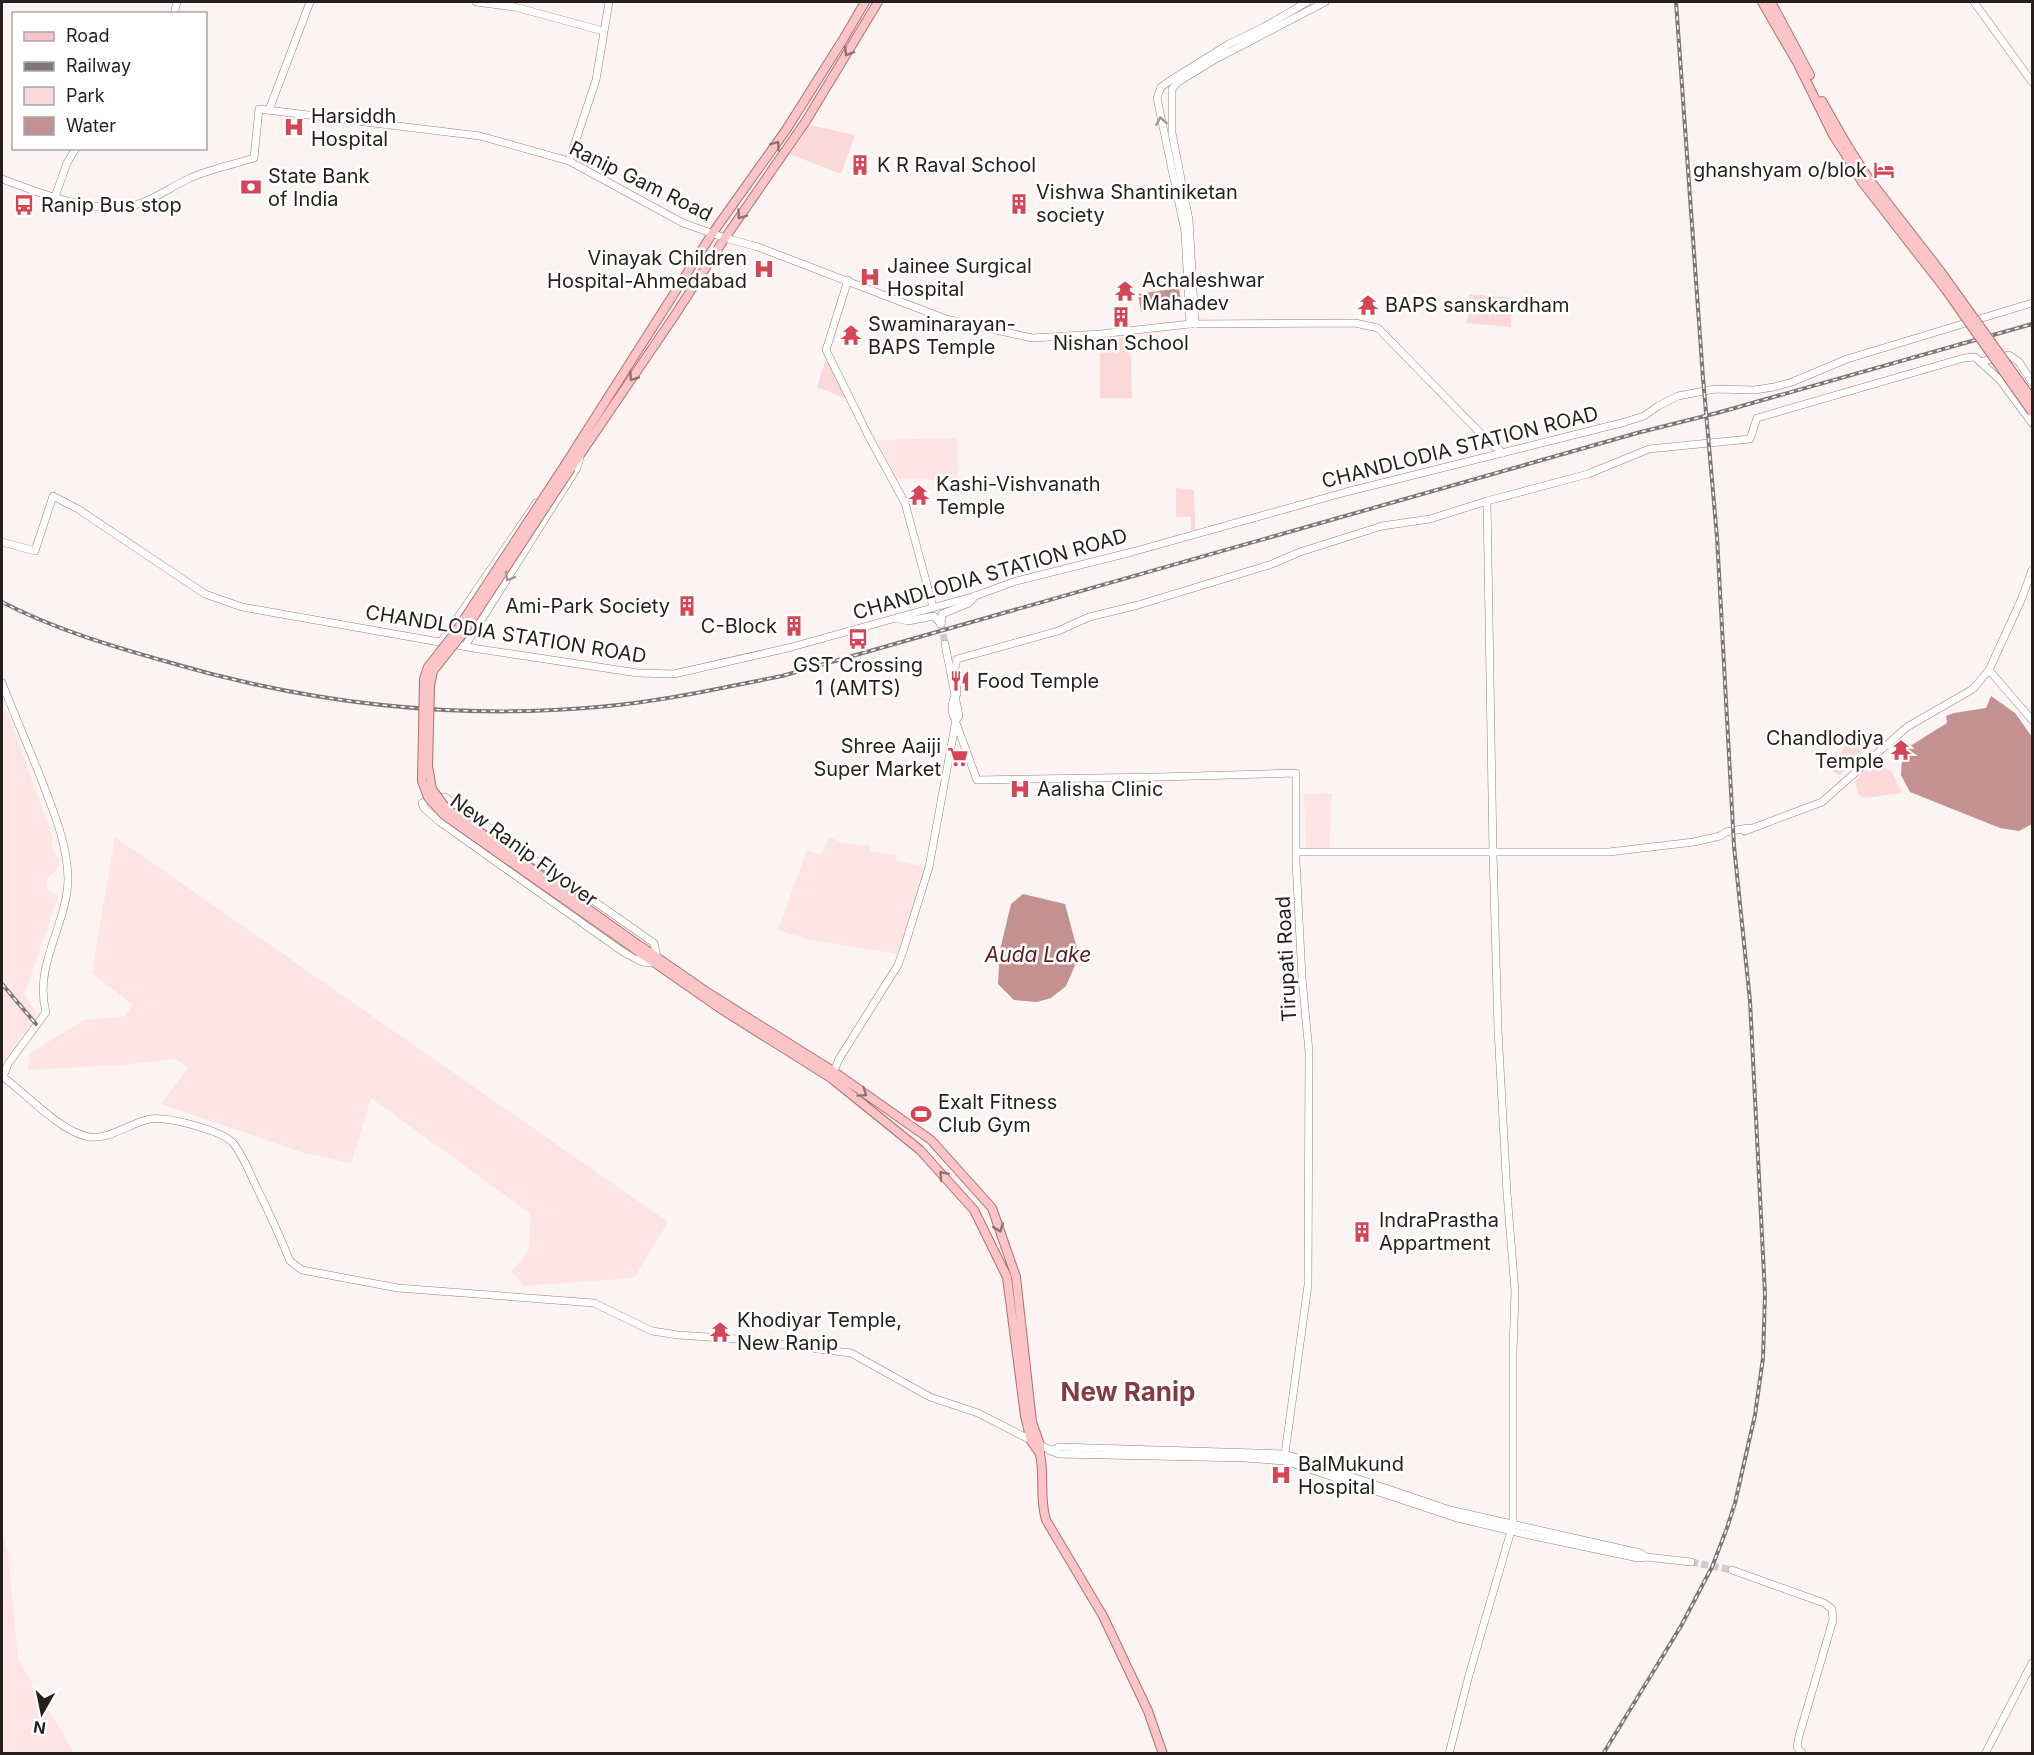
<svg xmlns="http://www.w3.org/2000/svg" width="2034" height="1755" font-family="Inter,sans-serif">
	<rect width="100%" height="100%" fill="#fcf3f3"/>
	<g fill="#fee4e4">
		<polygon points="957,438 958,480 896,479 878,440"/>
		<polygon points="2,704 9,717 53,838 51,847 60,860 56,870 47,878 47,889 58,897 24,995 37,1014 3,1063 2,1062"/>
		<polygon points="1332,793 1329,850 1306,850 1304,794"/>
		<polygon points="115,837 668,1222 634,1278 523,1286 511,1271 528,1253 531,1214 371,1098 351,1163 301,1152 161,1104 188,1068 176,1059 133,1064 28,1070 30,1053 84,1020 125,1016 133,1005 92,973"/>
		<polygon points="830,837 842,843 870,846 870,851 897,855 896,860 925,867 898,954 810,940 778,930 807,850 821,855"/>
		<polygon points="2,1530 8,1553 18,1659 74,1753 2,1753"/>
	</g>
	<g fill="#fbd9d9">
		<polygon points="809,125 855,135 841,174 790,154"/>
		<polygon points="1469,294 1512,298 1511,327 1467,323"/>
		<polygon points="1130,337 1132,398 1100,398 1100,344 1105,339"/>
		<polygon points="827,361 829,362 847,399 817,387 825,362"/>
		<polygon points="1176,488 1194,490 1195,530 1191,530 1191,517 1176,517"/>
		<polygon points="1851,734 1871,744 1840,775 1832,771"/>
		<polygon points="1873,762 1892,772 1902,793 1865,798 1858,794 1855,781"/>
	</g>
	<g fill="#c49191">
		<polygon points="1179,288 1182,306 1141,312 1138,294"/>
		<polygon points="1991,696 2015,713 2032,737 2032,824 2019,831 2000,828 1910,792 1901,775 1902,760 1907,748 1947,723 1946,716 1954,713 1986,708"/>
		<polygon points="1023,894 1065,904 1079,956 1066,986 1051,998 1037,1002 1014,1000 998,984 1000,950 1011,904"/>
	</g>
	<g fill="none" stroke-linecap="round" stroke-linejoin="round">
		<g stroke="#d1c9c9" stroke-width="7" stroke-dasharray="7 3.5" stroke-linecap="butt">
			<polyline points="941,624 945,644"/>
			<polyline points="1691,1562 1732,1570"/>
		</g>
		<g stroke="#948080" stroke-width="8">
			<g id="minor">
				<polyline points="476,2 515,7 603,31"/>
				<polyline points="1974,2 2032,82"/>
				<polyline points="174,14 177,2"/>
				<polyline points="269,110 310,2"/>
				<polyline points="569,161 596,80 609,2"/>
				<path d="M2 179C39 193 94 215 135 205 154 200 171 187 188 179 209 169 232 165 254 158L259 109 480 136 569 161 683 223 725 238 758 247 946 319 1032 338 1100 334 1190 324 1355 323 1378 328 1489 442 1503 453"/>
				<polyline points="55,197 67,163 76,148"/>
				<polyline points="848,280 826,350 869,437 905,503 933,607"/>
				<polyline points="1190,324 1185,232 1157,98 1161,87 1171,80 1229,44 1264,27 1307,2"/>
				<polyline points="1195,324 1189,220 1172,133 1172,89 1178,82 1214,60 1325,2"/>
				<polyline points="1980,362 2009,355 2019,362 2032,382"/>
				<polyline points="2,542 35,551 53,496 78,509 205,594 242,607 479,649 638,673 674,674 788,648 975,596 1016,581 1132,552 1346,492 1625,422 1644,416 1658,406 1678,396 1715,389 1754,390 1774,387 1792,382 1847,359 2032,303"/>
				<polyline points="897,618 908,621 934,616 941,624"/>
				<polyline points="941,624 942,614 969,603 975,596"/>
				<polyline points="441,642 536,503"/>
				<polyline points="465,646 577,468 580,457"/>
				<polyline points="1989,670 2032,720"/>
				<path d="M2 683C15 716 29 748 42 781 54 813 67 843 68 878 68 923 33 966 46 1012L8 1064 3 1077C28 1095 59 1131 89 1137 109 1140 130 1123 150 1119 166 1116 220 1130 232 1142 242 1153 248 1169 254 1182 267 1208 279 1234 290 1261L302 1270 398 1288 594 1303 652 1331 678 1335 738 1339 851 1353 930 1397 978 1413 1058 1454 1245 1458 1285 1461 1457 1518 1529 1535 1638 1558 1646 1557 1691 1562"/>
				<polyline points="954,698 957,694 955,668 957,659 1058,631 1089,617 1138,605 1272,564 1300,552 1382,526 1430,519 1487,501"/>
				<path d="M954 698C951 705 951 714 956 720"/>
				<polyline points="956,723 977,780 1160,777 1296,773 1296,861 1302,978 1309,1052 1308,1285 1284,1461"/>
				<polyline points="1745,831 1822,802 1907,727 1973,689 1989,670 2022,598 2032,570"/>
				<polyline points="1298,852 1609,852 1694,842 1720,836 1726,832 1748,828"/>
				<polyline points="654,963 642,962 623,952 440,822 424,808 422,803 434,797 445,797 654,943 657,957"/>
				<polyline points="832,1076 839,1059 898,965 904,948 929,867 956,720 959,716 945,644"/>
				<polyline points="1050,1451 1059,1447 1285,1454 1450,1510 1640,1553 1646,1557"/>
				<polyline points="1732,1570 1824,1603 1832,1609 1833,1620 1799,1736 1797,1747 1803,1754"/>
				<polyline points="1449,1754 1469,1675 1513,1524 1513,1352 1515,1291 1507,1193 1498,1030 1493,853 1487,501 1588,474 1649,449 1750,439 1757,418 1964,358 1975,357 2000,380 2032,423"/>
				<polyline points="1985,1754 2032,1663"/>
			</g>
		</g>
		<g stroke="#b07173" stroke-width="10">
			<g id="major">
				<polyline points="1762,2 1798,64 1833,135 1844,152"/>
				<polyline points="1771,2 1810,75"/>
				<polyline points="1822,101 1847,145"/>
				<polyline points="565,465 712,234 786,130 844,38 865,2"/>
				<polyline points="571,468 673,318 725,238 806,121 878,2"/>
				<polyline points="639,952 721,1009 831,1078 920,1150 974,1210 1007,1277 1025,1416 1031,1441 1040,1454 1040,1445 1032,1422 1016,1277 992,1208 931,1140 833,1071 710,994 642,947"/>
				<path d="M1040 1454C1045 1476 1039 1498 1046 1520L1103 1616 1148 1711 1163 1754"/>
			</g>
		</g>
		<use href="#minor" stroke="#fff" stroke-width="7"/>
		<use href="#major" stroke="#fbc4c6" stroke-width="8"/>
		<g stroke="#7f7777" stroke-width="4">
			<g id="rail">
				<path d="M2 602C54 629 111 646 168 662 307 703 453 720 598 707 660 702 721 688 782 676L1637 433 1717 413 2032 324"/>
				<polyline points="2,984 36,1024"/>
				<polyline points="1603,1754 1681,1626 1712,1567 1727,1528 1735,1503 1755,1415 1763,1358 1765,1294 1750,1001 1734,846 1717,537 1703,378 1676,2"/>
			</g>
		</g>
		<use href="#rail" stroke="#fff" stroke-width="1.5" stroke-dasharray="4.5" stroke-linecap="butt"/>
		<g stroke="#b07173" stroke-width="10" stroke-linecap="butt">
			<g id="major-bridge">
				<polyline points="1847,145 1869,179 1941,272 2032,399"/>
				<polyline points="1844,152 1862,182 1946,290 2032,412"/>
				<polyline points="565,465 457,630 428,667 424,679 422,781 428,797 444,815 639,952"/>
				<polyline points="571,468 463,633 433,671 430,686 428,766 432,789 446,808 640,946"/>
			</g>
		</g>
		<use href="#major-bridge" stroke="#fbc4c6" stroke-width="8"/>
	</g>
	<defs><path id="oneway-chevron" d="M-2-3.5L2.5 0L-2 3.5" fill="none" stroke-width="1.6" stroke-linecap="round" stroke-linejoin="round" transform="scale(1.5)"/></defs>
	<g stroke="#917272">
		<use href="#oneway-chevron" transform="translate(848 52) rotate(121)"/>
		<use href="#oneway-chevron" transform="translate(776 145) rotate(-54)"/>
		<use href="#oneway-chevron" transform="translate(741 215) rotate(125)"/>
		<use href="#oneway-chevron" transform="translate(633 377) rotate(124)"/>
		<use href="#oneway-chevron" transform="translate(863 1093) rotate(35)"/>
		<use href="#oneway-chevron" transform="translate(943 1175) rotate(-131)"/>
		<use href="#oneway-chevron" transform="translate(999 1228) rotate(71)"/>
	</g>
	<g stroke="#9e9a9a">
		<use href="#oneway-chevron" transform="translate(1161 121) rotate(-100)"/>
		<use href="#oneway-chevron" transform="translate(509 577) rotate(122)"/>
	</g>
	<defs>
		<g id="hospital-bare" transform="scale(1.62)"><path d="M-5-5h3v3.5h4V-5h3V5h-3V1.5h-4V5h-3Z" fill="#d54556" stroke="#fff" stroke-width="2.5" paint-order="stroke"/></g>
		<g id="building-bare" transform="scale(1.62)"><path d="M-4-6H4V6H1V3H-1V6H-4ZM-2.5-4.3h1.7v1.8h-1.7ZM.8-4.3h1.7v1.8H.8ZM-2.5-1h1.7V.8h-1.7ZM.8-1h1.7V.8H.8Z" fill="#d54556" stroke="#fff" stroke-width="2.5" paint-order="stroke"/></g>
		<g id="hotel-bare" transform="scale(1.62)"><path d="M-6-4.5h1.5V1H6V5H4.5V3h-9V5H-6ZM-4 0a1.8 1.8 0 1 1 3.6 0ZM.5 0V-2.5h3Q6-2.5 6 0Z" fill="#d54556" stroke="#fff" stroke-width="2.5" paint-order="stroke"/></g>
		<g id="bank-bare" transform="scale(1.62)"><path d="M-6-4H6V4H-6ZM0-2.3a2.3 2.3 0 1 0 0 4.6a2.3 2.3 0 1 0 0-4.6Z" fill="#d54556" stroke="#fff" stroke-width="2.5" paint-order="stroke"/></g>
		<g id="bus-bare" transform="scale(1.62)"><path d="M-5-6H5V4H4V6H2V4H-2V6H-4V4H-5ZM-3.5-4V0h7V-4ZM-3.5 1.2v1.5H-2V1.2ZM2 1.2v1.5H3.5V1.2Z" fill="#d54556" stroke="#fff" stroke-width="2.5" paint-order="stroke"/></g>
		<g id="temple-bare" transform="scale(1.62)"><path d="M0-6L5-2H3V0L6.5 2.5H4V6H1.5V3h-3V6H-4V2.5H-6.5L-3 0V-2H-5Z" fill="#d54556" stroke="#fff" stroke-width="2.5" paint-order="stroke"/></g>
		<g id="restaurant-bare" transform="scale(1.62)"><path d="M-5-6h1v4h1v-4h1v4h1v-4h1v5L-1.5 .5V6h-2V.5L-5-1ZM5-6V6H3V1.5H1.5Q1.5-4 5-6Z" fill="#d54556" stroke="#fff" stroke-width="2.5" paint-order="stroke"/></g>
		<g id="supermarket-bare" transform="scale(1.62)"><path d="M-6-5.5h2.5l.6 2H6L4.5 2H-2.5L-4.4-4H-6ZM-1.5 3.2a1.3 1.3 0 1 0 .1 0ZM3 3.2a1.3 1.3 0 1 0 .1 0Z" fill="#d54556" stroke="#fff" stroke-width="2.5" paint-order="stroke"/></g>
		<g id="stadium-bare" transform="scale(1.62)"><path d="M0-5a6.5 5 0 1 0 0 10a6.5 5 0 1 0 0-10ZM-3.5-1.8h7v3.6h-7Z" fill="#d54556" stroke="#fff" stroke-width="2.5" paint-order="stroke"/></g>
	</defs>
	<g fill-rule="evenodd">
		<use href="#hospital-bare" x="294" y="127"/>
		<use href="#building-bare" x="860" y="165"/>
		<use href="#hotel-bare" x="1884" y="170"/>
		<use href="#bank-bare" x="251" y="187"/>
		<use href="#building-bare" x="1019" y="204"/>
		<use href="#bus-bare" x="24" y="205"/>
		<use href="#hospital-bare" x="764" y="269"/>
		<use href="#hospital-bare" x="870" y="277"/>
		<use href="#temple-bare" x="1125" y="291"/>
		<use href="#temple-bare" x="1368" y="305"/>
		<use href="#building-bare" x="1121" y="317"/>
		<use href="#temple-bare" x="851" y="335"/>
		<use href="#temple-bare" x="919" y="495"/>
		<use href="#building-bare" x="687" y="606"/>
		<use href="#building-bare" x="794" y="626"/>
		<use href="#bus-bare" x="858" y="639"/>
		<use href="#restaurant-bare" x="960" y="681"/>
		<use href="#temple-bare" x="1901" y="750"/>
		<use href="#supermarket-bare" x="958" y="757"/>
		<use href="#hospital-bare" x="1020" y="789"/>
		<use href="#stadium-bare" x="921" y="1114"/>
		<use href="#building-bare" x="1362" y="1232"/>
		<use href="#temple-bare" x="720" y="1332"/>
		<use href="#hospital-bare" x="1281" y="1475"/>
	</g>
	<g text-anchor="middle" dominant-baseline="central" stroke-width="5" stroke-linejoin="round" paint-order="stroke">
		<g font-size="20" fill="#271f1f" stroke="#fff" text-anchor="start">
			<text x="311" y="116">Harsiddh<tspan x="311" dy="23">Hospital</tspan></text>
			<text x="877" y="165">K R Raval School</text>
			<text x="1867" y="170" text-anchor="end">ghanshyam o/blok</text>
			<text x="268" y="176">State Bank<tspan x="268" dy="23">of India</tspan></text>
			<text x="1036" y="192">Vishwa Shantiniketan<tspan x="1036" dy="23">society</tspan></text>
			<text x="41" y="205">Ranip Bus stop</text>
			<text x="747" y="258" text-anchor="end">Vinayak Children<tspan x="747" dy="23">Hospital-Ahmedabad</tspan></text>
			<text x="887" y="266">Jainee Surgical<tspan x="887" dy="23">Hospital</tspan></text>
			<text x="1142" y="280">Achaleshwar<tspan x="1142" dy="23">Mahadev</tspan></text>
			<text x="1385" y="305">BAPS sanskardham</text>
			<text x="868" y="324">Swaminarayan-<tspan x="868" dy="23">BAPS Temple</tspan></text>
			<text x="1121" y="343" text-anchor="middle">Nishan School</text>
			<text x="936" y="484">Kashi-Vishvanath<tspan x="936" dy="23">Temple</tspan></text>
			<text x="670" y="606" text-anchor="end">Ami-Park Society</text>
			<text x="777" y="626" text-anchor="end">C-Block</text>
			<text x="858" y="665" text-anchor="middle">GST Crossing<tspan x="858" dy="23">1 (AMTS)</tspan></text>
			<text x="977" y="681">Food Temple</text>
			<text x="1884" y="738" text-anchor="end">Chandlodiya<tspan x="1884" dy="23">Temple</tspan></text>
			<text x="941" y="746" text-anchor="end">Shree Aaiji<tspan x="941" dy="23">Super Market</tspan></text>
			<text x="1037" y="789">Aalisha Clinic</text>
			<text x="938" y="1102">Exalt Fitness<tspan x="938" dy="23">Club Gym</tspan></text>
			<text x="1379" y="1220">IndraPrastha<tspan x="1379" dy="23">Appartment</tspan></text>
			<text x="737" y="1320">Khodiyar Temple,<tspan x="737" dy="23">New Ranip</tspan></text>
			<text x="1298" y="1464">BalMukund<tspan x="1298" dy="23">Hospital</tspan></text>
		</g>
		<g font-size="20" fill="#271f1f" stroke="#fff">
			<text transform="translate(641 181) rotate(26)">Ranip Gam Road</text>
			<text transform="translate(1460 447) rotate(-14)">CHANDLODIA STATION ROAD</text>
			<text transform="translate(990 574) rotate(-16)">CHANDLODIA STATION ROAD</text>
			<text transform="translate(506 634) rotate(9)">CHANDLODIA STATION ROAD</text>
			<text transform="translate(524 850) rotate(36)">New Ranip Flyover</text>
			<text transform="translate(1286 959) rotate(-93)">Tirupati Road</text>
		</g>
		<g font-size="21" font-style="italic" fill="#5d1e24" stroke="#fff">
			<text x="1038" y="954">Auda Lake</text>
		</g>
		<g font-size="26" font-weight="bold" fill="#843c41" stroke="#fff">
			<text x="1128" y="1391">New Ranip</text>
		</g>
	</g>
	<rect width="2034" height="1755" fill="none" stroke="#271f1f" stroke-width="6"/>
	<rect x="12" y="12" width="195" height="138" fill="#ffffff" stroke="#a9a5a5" stroke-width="1.5"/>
	<rect x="24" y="32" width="30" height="9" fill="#fbc4c6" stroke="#a9a5a5" stroke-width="1.5"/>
	<text x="66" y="42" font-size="18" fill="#271f1f">Road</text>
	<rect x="24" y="62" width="30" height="9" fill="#7f7777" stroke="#a9a5a5" stroke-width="1.5"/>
	<text x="66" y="72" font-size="18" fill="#271f1f">Railway</text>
	<rect x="24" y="87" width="30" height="18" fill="#fbd9d9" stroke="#a9a5a5" stroke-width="1.5"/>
	<text x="66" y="102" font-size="18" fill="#271f1f">Park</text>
	<rect x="24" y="117" width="30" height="18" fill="#c49191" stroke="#a9a5a5" stroke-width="1.5"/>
	<text x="66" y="132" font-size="18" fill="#271f1f">Water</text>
	<g transform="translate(42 1713) rotate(189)" stroke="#ffffff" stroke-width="4.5" paint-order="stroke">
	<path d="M0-4.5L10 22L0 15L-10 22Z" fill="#271f1f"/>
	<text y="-9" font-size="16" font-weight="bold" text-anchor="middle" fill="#271f1f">N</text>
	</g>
</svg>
